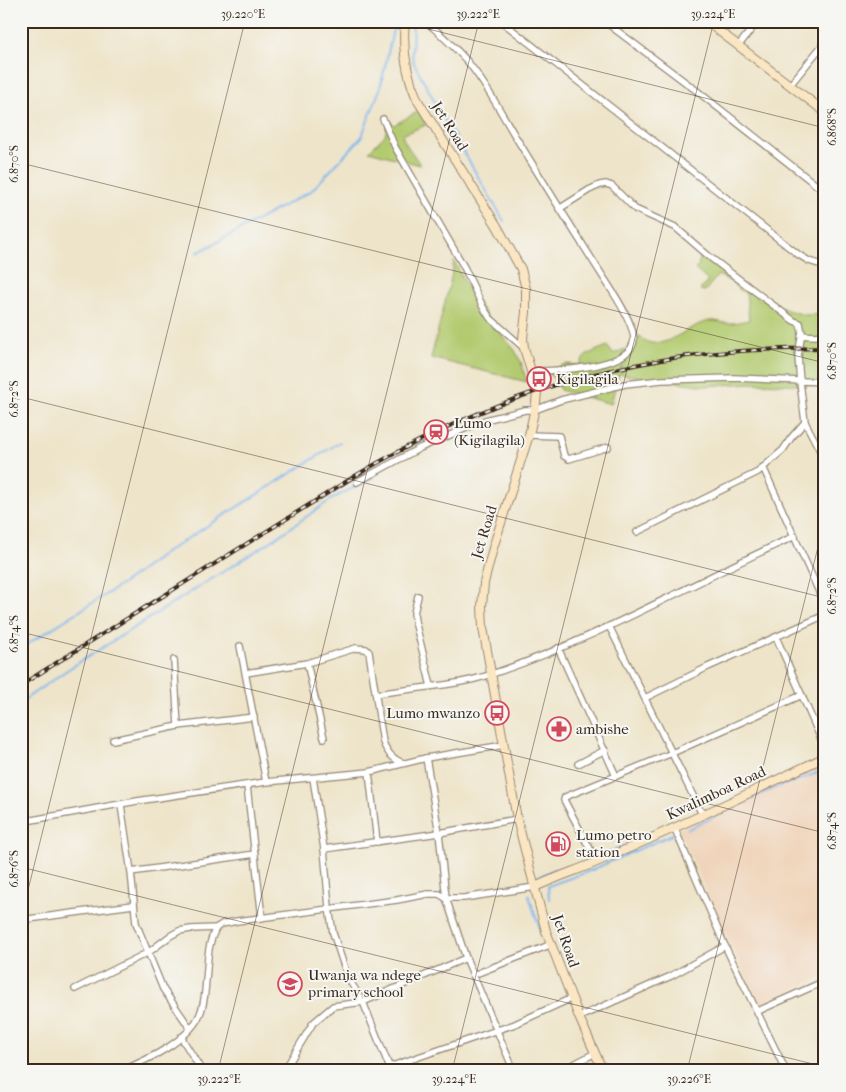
<svg xmlns="http://www.w3.org/2000/svg" width="846" height="1092" font-family="'IM FELL French Canon',serif">
	<rect width="100%" height="100%" fill="#f6f6f2"/>
	<filter id="ink" filterUnits="userSpaceOnUse"><feTurbulence type="fractalNoise" baseFrequency=".02" numOctaves="2"/><feDisplacementMap in="SourceGraphic" scale="10" xChannelSelector="R" yChannelSelector="G"/><feConvolveMatrix kernelMatrix="1 2 1 2 8 2 1 2 1" color-interpolation-filters="sRGB"/></filter>
	<filter id="wash" filterUnits="userSpaceOnUse"><feTurbulence type="fractalNoise" baseFrequency=".0096" numOctaves="4" result="noise"/><feDisplacementMap in="SourceGraphic" scale="20" xChannelSelector="R" yChannelSelector="G"/><feGaussianBlur stdDeviation="1.12" result="paint"/><feColorMatrix in="noise" values="0 0 0 0 0 0 0 0 0 0 0 0 0 0 0 0 0 1.4 0 .05"/><feComposite in="paint" operator="in"/></filter>
	<g filter="url(#wash)">
		<rect width="100%" height="100%" fill="#eee4c9"/>
		<polygon fill="#f0d5bc" points="825,762 825,975 759,1006 678,829"/>
		<g fill="#b3cb70" stroke="#777a47">
			<path d="M419 111 426 125 402 135C406 147 414 154 420 165L369 151 385 135 389 120 394 125Z"/>
			<path d="M701 254 730 277 787 310 805 315 825 314V385L750 383 707 386 619 374 611 404 560 390 556 381 550 375 551 369 566 364 580 365C583 353 597 351 607 346L613 354 625 349 620 371 636 339 639 336C660 358 687 324 710 321 717 320 723 324 730 323 736 323 743 321 749 320L746 293 738 289 732 282 718 275 705 291 700 290 708 281 695 269 698 266Z"/>
			<polygon points="454,261 469,290 496,329 514,349 521,362 527,382 431,358 451,278"/>
		</g>
		<g fill="none" stroke-linecap="round" stroke-linejoin="round">
			<g stroke="#7eb7ef" stroke-width="2">
				<polyline points="413,21 412,55 414,63 442,115 504,221"/>
				<polyline points="197,253 311,191 361,138 380,89 395,21"/>
				<polyline points="21,648 124,583 171,549 340,442"/>
				<polyline points="21,702 67,670 267,544 332,499 374,477"/>
				<path d="M688 829C715 817 742 802 770 790 788 783 808 778 825 769"/>
				<polyline points="597,857 634,842"/>
				<polyline points="579,865 593,858"/>
				<polyline points="534,879 555,869"/>
				<polyline points="509,888 530,881"/>
				<polyline points="529,896 542,935 552,956"/>
				<polyline points="549,899 548,886 587,872 673,834"/>
			</g>
		</g>
	</g>
	<g filter="url(#ink)">
		<g fill="none" stroke-linecap="round" stroke-linejoin="round">
			<g stroke="#948774" stroke-width="8">
				<g id="street">
					<path d="M426 21C440 34 455 47 467 61 488 86 503 117 520 144 550 193 580 241 611 289 618 300 638 331 633 344 624 369 554 371 531 371"/>
					<polyline points="501,21 799,255 809,261 825,266"/>
					<polyline points="604,21 697,91 825,192"/>
					<polyline points="739,45 758,21"/>
					<polyline points="790,85 825,42"/>
					<polyline points="383,119 395,147 464,267 483,307 490,318 524,348"/>
					<polyline points="559,209 589,190 600,185 606,184 612,186 635,209 675,227 711,258 794,321 800,323 802,333 798,356 800,382 805,422 825,460"/>
					<polyline points="801,335 814,336 825,335"/>
					<polyline points="529,435 559,436 564,456 569,459 608,447"/>
					<polyline points="763,467 825,605"/>
					<polyline points="357,482 420,448 485,420 525,410 535,410 561,400 625,384 662,380 734,378 825,382"/>
					<polyline points="637,532 758,472 783,450 791,438 805,422"/>
					<polyline points="418,596 414,613 415,621 431,686"/>
					<polyline points="609,626 702,814"/>
					<polyline points="776,637 825,748"/>
					<polyline points="240,646 266,782"/>
					<polyline points="558,648 616,776"/>
					<polyline points="174,660 178,726"/>
					<polyline points="307,663 324,738"/>
					<path d="M246 673 307 663 356 648 366 649 369 652 383 742C387 753 393 760 404 763"/>
					<path d="M376 694C412 688 458 686 492 674 597 639 694 582 795 536"/>
					<polyline points="645,698 708,667 825,615"/>
					<polyline points="113,740 178,726 254,717"/>
					<polyline points="426,758 439,833 446,898 466,958 514,1071"/>
					<polyline points="578,764 605,750"/>
					<polyline points="369,772 377,842"/>
					<polyline points="313,778 324,849 329,908 333,933 348,978 363,1002 391,1071"/>
					<polyline points="247,786 262,918"/>
					<polyline points="121,805 131,872 136,923 163,989 190,1028"/>
					<polyline points="21,822 137,801 266,782 369,772 426,758 504,745"/>
					<polyline points="674,827 725,946 786,1071"/>
					<polyline points="324,849 439,833 517,819"/>
					<polyline points="597,862 564,800 565,797 672,753 802,695"/>
					<polyline points="131,872 255,854"/>
					<polyline points="21,920 133,905"/>
					<polyline points="473,975 547,946 550,942"/>
					<polyline points="820,983 825,992"/>
					<polyline points="75,989 149,952 170,936 179,931 191,929 216,928 222,924 237,921 397,900 428,894 439,894 446,898 464,898 535,887"/>
					<polyline points="758,1011 825,981"/>
					<polyline points="579,1017 671,976 725,946"/>
					<polyline points="181,1037 202,1071"/>
					<polyline points="389,1067 515,1024 572,998"/>
					<path d="M121 1071C147 1060 189 1041 200 1014 205 1003 205 991 206 980 208 961 207 945 216 928"/>
					<polyline points="269,1071 285,1068"/>
					<polyline points="284,1071 313,1023 333,1006 363,1002 466,958"/>
					<polyline points="561,1071 595,1053"/>
				</g>
			</g>
			<g stroke="#948774" stroke-width="10">
				<g id="secondary">
					<path d="M405 21C402 50 406 75 418 101L497 226 521 269 526 289V312L523 338 524 348 537 391 536 403 529 435 493 548 484 583 482 606 483 628 517 819 546 931 579 1017 603 1071"/>
					<polyline points="706,21 825,112"/>
					<path d="M535 887C556 877 578 870 599 861 675 829 750 793 825 757"/>
				</g>
			</g>
			<use href="#street" stroke="#fff" stroke-width="5.5"/>
			<use href="#secondary" stroke="#fbe6c3" stroke-width="8"/>
			<g stroke="#3b2a1e" stroke-width="4">
				<path id="rail" d="M21 685 355 476C446 422 545 380 651 362 708 351 766 349 825 348"/>
			</g>
			<use href="#rail" stroke="#f6f6f2" stroke-width="2" stroke-dasharray="5.5" stroke-linecap="butt"/>
		</g>
	</g>
	<path fill="none" stroke="#3b2a1e" stroke-width="1" stroke-opacity="0.45" d="M396 21 825 128M21 163 825 363M21 397 825 598M21 632 825 833M21 867 825 1067M21 918 245 21M218 1071 479 21M452 1071 714 21M687 1071 825 519"/>
	<defs>
		<g id="bus-ring" transform="scale(1.25)"><circle r="9.5" fill="#f6f6f2" stroke="#d1495b" stroke-width="1.5"/><path d="M-5-6H5V4H4V6H2V4H-2V6H-4V4H-5ZM-3.5-4V0h7V-4ZM-3.5 1.2v1.5H-2V1.2ZM2 1.2v1.5H3.5V1.2Z" fill="#d1495b"/></g>
		<g id="station-ring" transform="scale(1.25)"><circle r="9.5" fill="#f6f6f2" stroke="#d1495b" stroke-width="1.5"/><path d="M-3-6H3Q5-6 5-4V2Q5 4 3 4L4.5 6H3L1.5 4h-3L-3 6H-4.5L-3 4Q-5 4-5 2V-4Q-5-6-3-6ZM-3.5-4v3h7v-3ZM-3.5 1v1.5H-2V1ZM2 1v1.5H3.5V1Z" fill="#d1495b"/></g>
		<g id="pharmacy-ring" transform="scale(1.25)"><circle r="9.5" fill="#f6f6f2" stroke="#d1495b" stroke-width="1.5"/><path d="M-2-6h4v4h4v4h-4v4h-4v-4h-4v-4h4Z" fill="#d1495b"/></g>
		<g id="fuel-ring" transform="scale(1.25)"><circle r="9.5" fill="#f6f6f2" stroke="#d1495b" stroke-width="1.5"/><path d="M-5.5-6h7V0h2V4h1.3V-2.5L3-4.5l.8-.8L6-3V5H2.5V1h-1V6h-7ZM-4.2-4.7v3.2H.2V-4.7Z" fill="#d1495b"/></g>
		<g id="school-ring" transform="scale(1.25)"><circle r="9.5" fill="#f6f6f2" stroke="#d1495b" stroke-width="1.5"/><path d="M0-5L7-2L0 1L-7-2ZM-4 1L0 2.5L4 1V4Q0 6-4 4Z" fill="#d1495b"/></g>
	</defs>
	<g fill-rule="evenodd">
		<use href="#bus-ring" x="539" y="379"/>
		<use href="#station-ring" x="436" y="432"/>
		<use href="#bus-ring" x="497" y="713"/>
		<use href="#pharmacy-ring" x="559" y="729"/>
		<use href="#fuel-ring" x="558" y="844"/>
		<use href="#school-ring" x="290" y="984"/>
	</g>
	<g text-anchor="middle" dominant-baseline="central" stroke-width="4" stroke-linejoin="round" paint-order="stroke">
		<g font-size="15" fill="#3b2a1e" stroke="#f6f6f2">
			<text transform="translate(450 126) rotate(58)">Jet Road</text>
			<text transform="translate(484 532) rotate(-73)">Jet Road</text>
			<text transform="translate(716 793) rotate(-25)">Kwalimboa Road</text>
			<text transform="translate(566 941) rotate(71)">Jet Road</text>
		</g>
		<g font-size="15" fill="#3b2a1e" stroke="#f6f6f2" text-anchor="start">
			<text x="556" y="379">Kigilagila</text>
			<text x="454" y="423">Lumo<tspan x="454" dy="17">(Kigilagila)</tspan></text>
			<text x="480" y="713" text-anchor="end">Lumo mwanzo</text>
			<text x="576" y="729">ambishe</text>
			<text x="576" y="835">Lumo petro<tspan x="576" dy="17">station</tspan></text>
			<text x="308" y="975">Uwanja wa ndege<tspan x="308" dy="17">primary school</tspan></text>
		</g>
	</g>
	<rect width="846" height="1092" fill="none" stroke="#f6f6f2" stroke-width="55"/>
	<rect x="28" y="28" width="790" height="1036" fill="none" stroke="#3b2a1e" stroke-width="2"/>
	<g font-size="12" text-anchor="middle" fill="#3b2a1e">
		<text x="243" y="18">39.220°E</text>
		<text x="478" y="18">39.222°E</text>
		<text x="713" y="18">39.224°E</text>
		<text transform="translate(832 127) rotate(-90)" y="4">6.868°S</text>
		<text transform="translate(14 164) rotate(-90)" y="4">6.870°S</text>
		<text transform="translate(832 361) rotate(-90)" y="4">6.870°S</text>
		<text transform="translate(14 399) rotate(-90)" y="4">6.872°S</text>
		<text transform="translate(832 596) rotate(-90)" y="4">6.872°S</text>
		<text transform="translate(14 634) rotate(-90)" y="4">6.874°S</text>
		<text transform="translate(832 831) rotate(-90)" y="4">6.874°S</text>
		<text transform="translate(14 869) rotate(-90)" y="4">6.876°S</text>
		<text x="219" y="1083">39.222°E</text>
		<text x="454" y="1083">39.224°E</text>
		<text x="689" y="1083">39.226°E</text>
	</g>
</svg>
